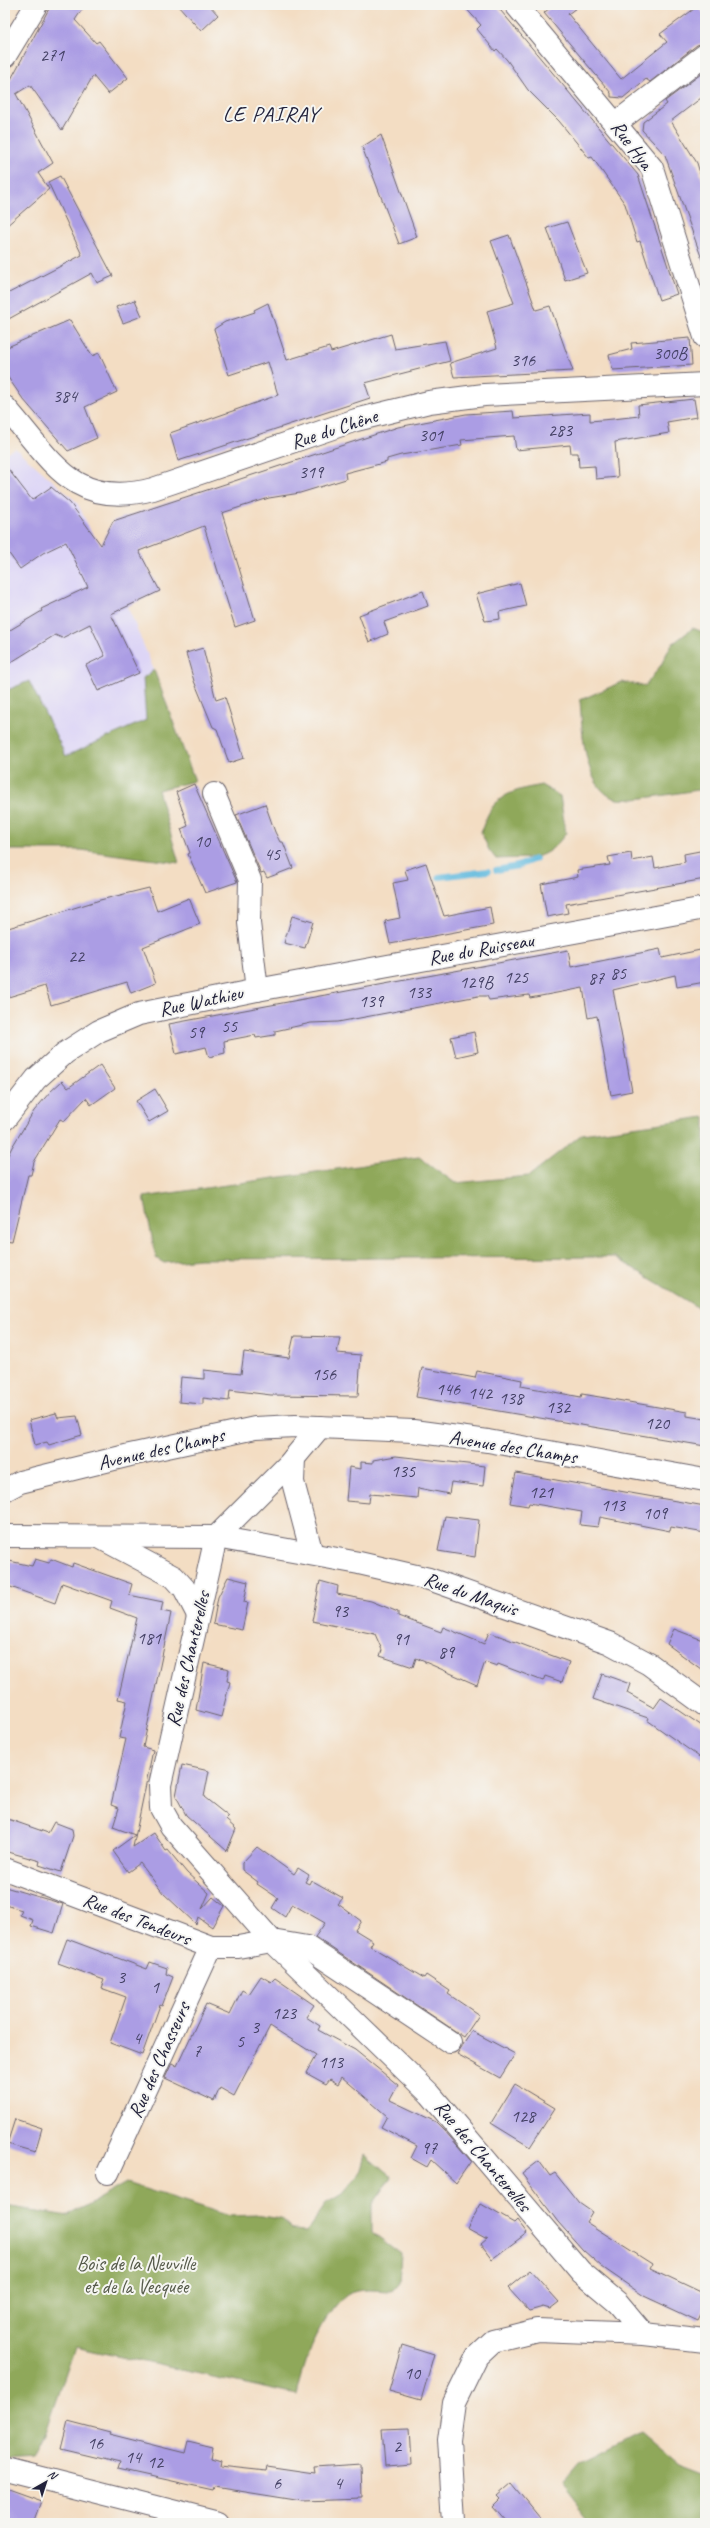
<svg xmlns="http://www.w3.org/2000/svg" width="710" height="2528" font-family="Caveat,sans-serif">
	<rect width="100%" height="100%" fill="#f6f6f2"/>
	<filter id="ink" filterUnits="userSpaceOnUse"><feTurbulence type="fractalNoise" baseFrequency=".025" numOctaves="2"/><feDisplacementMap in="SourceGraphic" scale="8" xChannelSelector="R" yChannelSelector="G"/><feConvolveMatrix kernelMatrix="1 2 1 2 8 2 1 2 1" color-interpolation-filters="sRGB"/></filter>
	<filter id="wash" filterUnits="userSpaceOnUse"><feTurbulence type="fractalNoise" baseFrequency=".012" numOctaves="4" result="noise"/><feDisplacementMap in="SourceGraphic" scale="16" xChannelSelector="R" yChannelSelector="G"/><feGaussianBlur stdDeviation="0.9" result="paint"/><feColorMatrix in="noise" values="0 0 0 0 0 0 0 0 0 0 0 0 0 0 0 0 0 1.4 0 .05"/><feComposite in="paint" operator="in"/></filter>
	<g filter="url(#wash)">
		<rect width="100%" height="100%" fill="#f3ddc3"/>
		<polygon fill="#ddd5f6" points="15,448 77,502 132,617 154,670 143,678 146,720 66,757 29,681 5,691 5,453"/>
		<g fill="#8fa85a" stroke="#58654a">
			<path d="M693 628 705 633V789C689 791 629 802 617 799 583 791 582 727 580 700L622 682 645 686 661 665 671 645Z"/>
			<polygon points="154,670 195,781 158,790 179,863 81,850 5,850 5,691 29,681 66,756 146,720 143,678"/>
			<path d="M541 785 560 796 566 833C544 864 530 857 496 859L489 850 481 832C489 808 496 796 523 789 529 787 535 787 541 785Z"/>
			<polygon points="705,1117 705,1312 615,1257 199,1259 164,1263 156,1258 144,1197 419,1157 455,1183 529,1176 582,1134"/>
			<path d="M365 2155 391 2177 372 2204V2232L401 2254 399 2283 392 2291C379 2291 358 2287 347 2295 320 2315 304 2363 297 2395L75 2347 45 2435 34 2456 5 2458V2206L68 2216 126 2183 230 2216 256 2215 281 2219 293 2230 306 2231 325 2204 342 2194 360 2173Z"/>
			<polygon points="640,2433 679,2466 705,2476 705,2523 590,2523 561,2486 581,2463"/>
		</g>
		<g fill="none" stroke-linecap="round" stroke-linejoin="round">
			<g stroke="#60bade" stroke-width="6">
				<polyline points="496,870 518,866 535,859"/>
				<polyline points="439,877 488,871"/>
			</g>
		</g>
		<g id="blocks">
			<g fill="#ab9de4">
				<polygon points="51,5 85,5 75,20 96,43 99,41 128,78 108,94 93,76 62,130 30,85 16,94 53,163 38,173 49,189 5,227 5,72 10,81"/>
				<polygon points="178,5 209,5 218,15 201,31"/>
				<polygon points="463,5 496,5 638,175 677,294 659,300 640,241 637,242 625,204 592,157 589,158 559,121 528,90 507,60 497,49 495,51 477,29 481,25"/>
				<polygon points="553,5 580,5 568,14 621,79 667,42 660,34 698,6 705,15 705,43 697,45 650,82 646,79 623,98 611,97 611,93 544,13"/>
				<polygon points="705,71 705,95 671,121 697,163 705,190 705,261 703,262 665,155 642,130 643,122 667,104 665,101"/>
				<polygon points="381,135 417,237 399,244 362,147"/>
				<polygon points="60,176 113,276 97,283 92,273 5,321 5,295 82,255 48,182"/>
				<polygon points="567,222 587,273 565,280 547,228"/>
				<polygon points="509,235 536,310 550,306 573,371 454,377 450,363 497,348 487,311 514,303 491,241"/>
				<polygon points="135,300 142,316 123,323 116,307"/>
				<polygon points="268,303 287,360 329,347 331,352 391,334 395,349 445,341 450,361 365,383 370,398 178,461 170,433 278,395 268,362 229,375 214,329 225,322 255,312 254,310"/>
				<polygon points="70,320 92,356 99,353 117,392 85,407 97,438 68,451 23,399 7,376 5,372 5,348"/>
				<polygon points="690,338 692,365 613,370 609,355 632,349 631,343"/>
				<polygon points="694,399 697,417 667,422 669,433 615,442 618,477 596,479 595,466 579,467 578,453 571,453 570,445 516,450 514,436 461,440 462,445 401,455 387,459 387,462 345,473 346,479 300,493 269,498 222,513 255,620 235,627 204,526 139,551 160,591 111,614 139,673 98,691 86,665 105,656 90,624 62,638 55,635 5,666 5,633 42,611 41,609 88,587 66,542 43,553 20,569 5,548 5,465 32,500 51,487 70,503 101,545 113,521 398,427 466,414 513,411 514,418 590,413 590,421 613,419 639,416 638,405"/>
				<polygon points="520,583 526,606 499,612 500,619 485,621 476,594"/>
				<polygon points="423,591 428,606 384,622 388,634 369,642 359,615"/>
				<polygon points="203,648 216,700 225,697 244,758 229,763 217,729 213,727 194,681 186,653"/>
				<polygon points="194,784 237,882 205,893 188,854 190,853 181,829 188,826 176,792"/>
				<polygon points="265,804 275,832 280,842 283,842 293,868 267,878 264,872 261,873 236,815"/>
				<polygon points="705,850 705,879 566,904 568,913 547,917 541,884 578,877 577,870 610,865 608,857 631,853 632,861 653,857 655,868 685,862 684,854"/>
				<polygon points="426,863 444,916 490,907 493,925 390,944 385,921 400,918 393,883 408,880 405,870"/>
				<polygon points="149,888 157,911 189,898 200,924 143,947 156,983 131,993 127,982 51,1005 45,986 5,998 5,929 100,900"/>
				<polygon points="292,916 313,922 305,948 284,943"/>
				<polygon points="660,949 662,958 705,949 705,982 677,987 675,975 613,990 632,1091 611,1095 597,1016 588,1018 583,988 530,998 529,995 489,1000 487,996 478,996 338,1022 311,1023 275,1031 275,1035 256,1038 255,1035 224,1041 225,1053 209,1057 206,1047 176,1054 169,1024 568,950 571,967"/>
				<polygon points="474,1032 478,1052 456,1057 451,1037"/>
				<polygon points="100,1065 115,1088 91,1105 86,1098 64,1121 60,1119 34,1162 31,1175 28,1175 12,1241 5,1240 5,1161 12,1147 34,1111 50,1092 62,1081 68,1088"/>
				<polygon points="155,1089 168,1111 149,1122 136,1101"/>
				<polygon points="294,1336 340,1337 337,1353 361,1355 358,1396 271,1395 230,1390 229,1401 203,1398 203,1404 179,1402 181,1377 204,1379 204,1370 241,1374 244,1352 289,1358"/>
				<polygon points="422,1368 475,1378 477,1371 522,1380 521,1386 581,1397 582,1394 687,1412 687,1416 705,1419 705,1446 416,1397"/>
				<polygon points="56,1413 58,1418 77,1416 82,1435 49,1445 47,1442 35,1445 29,1420"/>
				<polygon points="396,1456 485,1466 483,1486 451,1482 449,1494 418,1488 417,1498 370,1494 369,1503 346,1501 349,1467 361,1469 361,1462 373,1463 373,1460"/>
				<polygon points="516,1473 705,1506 705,1533 671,1527 670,1531 600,1517 598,1527 580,1525 582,1512 529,1503 528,1506 510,1503"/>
				<polygon points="445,1516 479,1520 475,1557 438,1551"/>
				<polygon points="35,1559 49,1563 51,1559 72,1567 73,1563 132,1584 129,1595 163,1602 161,1611 171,1613 143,1747 153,1750 133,1847 154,1833 166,1851 168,1850 187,1873 209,1893 202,1909 213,1897 224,1906 212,1927 198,1917 196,1924 163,1893 140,1863 128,1872 113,1851 135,1835 113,1827 119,1808 111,1805 126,1739 119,1738 127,1701 118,1699 137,1618 110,1608 112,1601 62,1583 55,1603 5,1585 5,1560 32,1566"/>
				<polygon points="228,1577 248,1582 244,1602 248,1603 242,1630 213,1624 218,1597"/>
				<polygon points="320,1581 338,1586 337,1594 371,1601 398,1612 398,1616 441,1632 443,1627 484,1644 489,1632 569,1662 562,1682 545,1676 543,1681 498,1664 497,1666 485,1662 477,1685 416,1658 413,1667 380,1656 382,1650 375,1634 312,1621"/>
				<polygon points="674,1629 705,1641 705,1672 667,1644"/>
				<polygon points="204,1663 229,1669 227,1681 230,1682 221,1717 196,1710"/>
				<polygon points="602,1674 630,1684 627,1693 654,1708 661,1698 705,1728 705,1761 647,1720 648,1718 593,1699"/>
				<polygon points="182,1765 209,1771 204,1797 229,1817 226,1820 236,1829 227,1851 186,1815 176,1796"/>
				<polygon points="5,1818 48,1833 54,1822 72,1829 73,1836 61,1872 39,1865 40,1861 5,1851"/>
				<polygon points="257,1847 294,1874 298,1868 309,1875 305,1882 309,1884 311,1880 343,1898 338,1904 361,1921 355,1930 373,1941 370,1946 424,1978 426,1975 450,1991 448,1994 479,2015 464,2037 315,1937 325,1923 292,1904 285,1917 272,1908 278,1898 257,1884 258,1882 242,1870 242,1863"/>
				<polygon points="5,1887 63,1904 54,1933 31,1926 33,1920 20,1915 22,1910 5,1905"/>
				<polygon points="67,1939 147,1969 150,1962 167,1968 166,1974 173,1977 162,2006 160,2005 142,2055 110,2043 126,1997 101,1988 104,1980 58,1963"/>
				<polygon points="261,1976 271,1982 275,1978 314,2005 306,2017 320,2026 318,2030 355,2050 398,2085 390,2100 436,2122 444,2130 471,2161 456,2183 431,2160 427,2167 411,2158 417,2146 381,2127 387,2116 342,2077 338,2084 330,2079 326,2084 306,2073 316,2055 270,2026 234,2096 220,2088 214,2101 165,2078 172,2063 177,2066 206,2004 230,2014 242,1990 249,1994"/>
				<polygon points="472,2031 515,2054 500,2078 457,2054"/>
				<polygon points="515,2084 555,2108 530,2147 491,2123"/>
				<polygon points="15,2119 42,2128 35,2152 7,2144"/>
				<polygon points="539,2161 550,2176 555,2173 579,2203 592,2212 586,2222 652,2264 650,2268 705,2294 705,2307 698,2321 644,2296 602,2267 583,2250 558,2222 522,2174"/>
				<polygon points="481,2204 514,2223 517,2220 527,2233 492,2259 481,2244 487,2239 467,2228"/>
				<polygon points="530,2270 559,2302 550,2309 543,2307 529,2311 508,2288"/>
				<polygon points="402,2345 434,2355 421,2400 389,2391"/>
				<polygon points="68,2421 110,2432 109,2434 185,2453 188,2441 213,2447 211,2458 221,2461 220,2466 266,2471 267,2466 315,2473 314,2467 361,2464 362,2499 302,2501 214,2487 213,2490 118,2469 120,2463 61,2449"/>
				<polygon points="410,2428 412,2464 385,2466 382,2429"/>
				<polygon points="512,2483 545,2523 508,2523 493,2506 500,2499 497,2496"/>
				<polygon points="5,2488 41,2501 33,2523 15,2523 16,2521 5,2518"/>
			</g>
		</g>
	</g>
	<g filter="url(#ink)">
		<use href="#blocks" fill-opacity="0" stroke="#6b636b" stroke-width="1"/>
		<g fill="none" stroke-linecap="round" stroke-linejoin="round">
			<g stroke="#6b636b" stroke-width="24">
				<g id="minor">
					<polyline points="516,5 652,168 705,337"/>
					<polyline points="5,56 36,5"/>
					<polyline points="616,123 705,55"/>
					<polyline points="214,794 250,880 249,923 257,990"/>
					<polyline points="5,1119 36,1079 65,1053 99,1031 139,1014 257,990 705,908"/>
					<polyline points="294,1458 293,1482 312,1554"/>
					<polyline points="5,1490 20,1482 130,1455 255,1428 295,1426 413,1431 488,1441 705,1480"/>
					<polyline points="5,1536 216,1537 359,1563 429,1579 610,1643 649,1664 705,1705"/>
					<polyline points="99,1537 174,1577 184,1588 198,1615"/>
					<polyline points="216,1537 160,1785 161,1808 171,1826 272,1941 430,2094 581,2272 618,2303 644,2334"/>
					<polyline points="216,1537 289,1464 320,1427"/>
					<polyline points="5,1869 211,1947 238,1947 272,1941 307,1947 450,2042"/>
					<polyline points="108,2173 211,1947"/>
					<polyline points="6,2469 219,2523"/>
					<polyline points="454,2523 449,2440 454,2403 477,2356 493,2341 537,2330 644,2334 705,2341"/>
				</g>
			</g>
			<g stroke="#6b636b" stroke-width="24">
				<path id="major" d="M5 407C52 460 73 510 153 489L356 420 429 402 484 395 705 384"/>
			</g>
			<use href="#minor" stroke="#fff" stroke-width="22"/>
			<use href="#major" stroke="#fff" stroke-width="22"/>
		</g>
	</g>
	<g text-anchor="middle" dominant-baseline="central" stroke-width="4" stroke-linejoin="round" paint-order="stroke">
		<g font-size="18" fill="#444165">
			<text x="52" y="55">271</text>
			<text x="670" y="353">300B</text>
			<text x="523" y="360">316</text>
			<text x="65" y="396">384</text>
			<text x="560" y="430">283</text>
			<text x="431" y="435">301</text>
			<text x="311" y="472">319</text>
			<text x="202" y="841">10</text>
			<text x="272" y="854">45</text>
			<text x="76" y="956">22</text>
			<text x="618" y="973">85</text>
			<text x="516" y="977">125</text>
			<text x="596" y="978">87</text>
			<text x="476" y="982">129B</text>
			<text x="419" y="992">133</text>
			<text x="371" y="1001">139</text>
			<text x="229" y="1026">55</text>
			<text x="196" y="1032">59</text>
			<text x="324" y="1374">156</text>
			<text x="448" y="1389">146</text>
			<text x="480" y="1393">142</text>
			<text x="511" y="1398">138</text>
			<text x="558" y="1407">132</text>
			<text x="657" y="1423">120</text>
			<text x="403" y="1471">135</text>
			<text x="541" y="1492">121</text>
			<text x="613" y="1505">113</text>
			<text x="655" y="1513">109</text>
			<text x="340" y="1611">93</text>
			<text x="149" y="1638">181</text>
			<text x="401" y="1639">91</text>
			<text x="446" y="1652">89</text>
			<text x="121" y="1977">3</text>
			<text x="155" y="1987">1</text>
			<text x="284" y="2013">123</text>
			<text x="255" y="2027">3</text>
			<text x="137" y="2038">4</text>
			<text x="240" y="2041">5</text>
			<text x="197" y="2051">7</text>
			<text x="331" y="2062">113</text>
			<text x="523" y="2116">128</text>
			<text x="429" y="2148">97</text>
			<text x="412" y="2373">10</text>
			<text x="95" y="2443">16</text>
			<text x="397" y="2446">2</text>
			<text x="133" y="2457">14</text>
			<text x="155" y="2462">12</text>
			<text x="277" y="2483">6</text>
			<text x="338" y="2483">4</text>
		</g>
		<g font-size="20" fill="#22223b" stroke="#f6f6f2">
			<text transform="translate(632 145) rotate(53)">Rue Hya</text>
			<text transform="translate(334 429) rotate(-18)">Rue du Chêne</text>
			<text transform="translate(481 949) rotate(-10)">Rue du Ruisseau</text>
			<text transform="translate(201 1001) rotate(-12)">Rue Wathieu</text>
			<text transform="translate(513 1447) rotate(9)">Avenue des Champs</text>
			<text transform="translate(161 1449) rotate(-13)">Avenue des Champs</text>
			<text transform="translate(471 1594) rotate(19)">Rue du Maquis</text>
			<text transform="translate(188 1659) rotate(-77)">Rue des Chanterelles</text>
			<text transform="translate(137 1919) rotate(21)">Rue des Tendeurs</text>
			<text transform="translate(159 2060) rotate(-66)">Rue des Chasseurs</text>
			<text transform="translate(483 2156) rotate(50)">Rue des Chanterelles</text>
		</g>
		<g font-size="20" fill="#555a4a" stroke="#f6f6f2">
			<text x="136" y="2263">Bois de la Neuville<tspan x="136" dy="23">et de la Vecquée</tspan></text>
		</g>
		<g font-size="22" letter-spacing="1" fill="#22223b" stroke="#f6f6f2">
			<text x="271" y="114">LE PAIRAY</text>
		</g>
	</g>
	<rect width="710" height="2528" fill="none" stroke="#f6f6f2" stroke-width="20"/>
	<g transform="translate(46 2482) rotate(39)" stroke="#f6f6f2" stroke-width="3" paint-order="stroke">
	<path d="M0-3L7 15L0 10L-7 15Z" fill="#22223b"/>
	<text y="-6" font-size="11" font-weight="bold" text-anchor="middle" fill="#22223b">N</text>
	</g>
</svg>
